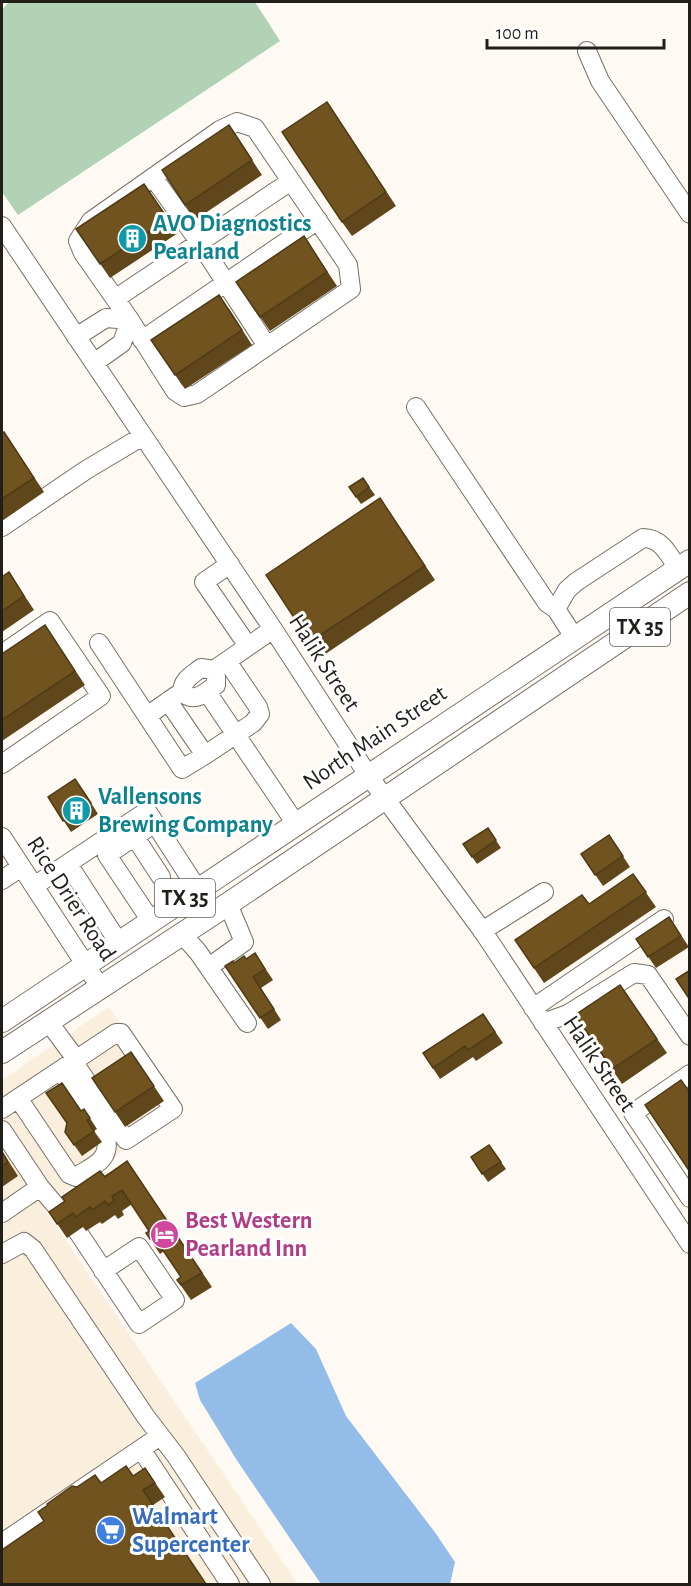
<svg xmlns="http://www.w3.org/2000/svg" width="691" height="1586" viewBox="0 0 691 1586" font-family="'Alegreya Sans',sans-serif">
  <rect width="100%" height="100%" fill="#fefaf3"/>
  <path fill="#faeedc" d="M109,1007L179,1112L43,1207L298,1584H2V1080Z"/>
  <path fill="#b1d2b4" d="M9,2H255L280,41L18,215L2,192V10Z"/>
  <path fill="#94bce9" d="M291,1323L316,1349L346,1416L434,1531L455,1562L450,1584H321L236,1459L200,1400L195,1383Z"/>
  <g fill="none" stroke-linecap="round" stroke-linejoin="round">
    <defs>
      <path id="minor" d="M587,51L600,81L690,214
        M237,122L255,128L348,265L351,289L197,394L184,397L175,391L130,320L83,253L78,241L91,221L220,130Z
        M153,177L200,243L267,346
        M2,226L273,629L368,775L484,933L690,1244
        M115,299L291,181
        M76,337L106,318L130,320
        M142,340L318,220
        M94,363L122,343L130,320
        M416,407L547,603L556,609L574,637
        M2,527L86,470L143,436
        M230,564L204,582L248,646
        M556,609L567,590L576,582L643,538C662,538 669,555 678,569
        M99,643L147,716L177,695
        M2,654L50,621L101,696L2,764
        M214,670L216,677V685C205,693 194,704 182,692C182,680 192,675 201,668L214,670L273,629
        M207,692L296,824
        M168,701L205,755L253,723L260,714L258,707L227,661
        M147,716L182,769L205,755
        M2,837L100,987
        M135,837L161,877
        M68,864L119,943
        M2,880L21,867
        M34,886L147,811L198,890
        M151,921L107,855L155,823
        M482,931L544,892
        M182,934L198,952L247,1023
        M209,967L244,942L228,904
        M533,1008L664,919
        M47,1020L76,1059
        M543,1023L568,1014L634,973L648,975L690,1036
        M690,1074L633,1113L690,1198
        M18,1098L69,1174L76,1177C92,1166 111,1161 106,1138L60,1070
        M2,1109L116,1033H121L173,1109L126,1140L73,1061
        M2,1130L40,1187L78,1232L139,1324L175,1300L139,1247L103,1271
        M2,1213L40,1187
        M2,1254L24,1242L33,1249L146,1417L176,1456L261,1584
        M141,1449L230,1584
        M2,1543L160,1436"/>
      <path id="major" d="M2,1021L690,561
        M2,1052L228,904L690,593"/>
    </defs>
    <use href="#minor" stroke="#777066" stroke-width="20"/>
    <use href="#major" stroke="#777066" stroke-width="24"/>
    <use href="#minor" stroke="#fff" stroke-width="18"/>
    <use href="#major" stroke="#fff" stroke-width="22"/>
  </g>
  <path fill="#60471b" d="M327,102L396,206L352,236L342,222Z
    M229,125L262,175L195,220L185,205Z
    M144,184L178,233L110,278L76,229Z
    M304,236L337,286L270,331L236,282Z
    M229,309L252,345L185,389L151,340Z
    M4,432L44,492L2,521V434Z
    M363,478L375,495L361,504L349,487Z
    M380,498L435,580L321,657L310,642Z
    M9,572L34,610L2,632V577Z
    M45,625L85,685L2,741V654Z
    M83,790L98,814L71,832L48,797Z
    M488,828L501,848L477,864L463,844Z
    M609,835L630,867L603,886L581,854Z
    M633,874L656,907L544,983L515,940L589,904Z
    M669,917L689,947L656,968L636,939Z
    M255,953L273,980L261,988L281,1020L268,1029L225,966L246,959Z
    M620,985L667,1053L622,1084L575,1015Z
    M483,1014L503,1043L476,1061L473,1057L440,1079L423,1053Z
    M131,1052L164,1101L125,1127L115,1112Z
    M84,1109L97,1129L94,1131L102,1142L82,1156L65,1132L81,1111Z
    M489,1145L506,1169L488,1182L471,1157Z
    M2,1151L18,1176L2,1187Z
    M127,1161L212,1287L191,1300L177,1280L181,1277L164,1251L160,1254L146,1233L149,1231L132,1204L122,1211L124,1215L118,1219L115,1215L102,1224L100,1222L86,1231L83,1227L67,1238L49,1212Z
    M145,1468L165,1497L153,1505L44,1521L77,1487L101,1483L133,1476Z"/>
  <path fill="#70531f" stroke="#4e3a16" stroke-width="1.5" d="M327,102L386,192L342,222L282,132Z
    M229,125L252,160L185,205L162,170Z
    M144,184L168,219L100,264L76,229Z
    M304,236L327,272L260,317L236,282Z
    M219,295L242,330L175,375L151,340Z
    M4,432L34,478L2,499V434Z
    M363,478L369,487L356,497L349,487Z
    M380,498L425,566L310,642L266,575Z
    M9,572L24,596L2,611V577Z
    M45,625L75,671L2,720V654Z
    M75,779L91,803L63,821L48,797Z
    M488,828L496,840L472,857L463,844Z
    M609,835L623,856L595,875L581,854Z
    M633,874L646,892L534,968L515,940L582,895L589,904Z
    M669,917L681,936L648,957L636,939Z
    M255,953L265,969L253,977L274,1009L260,1018L225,966L233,961L234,963L244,956L246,959Z
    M690,970V1000L676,979Z
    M620,985L657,1039L612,1069L575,1015Z
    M483,1014L495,1032L468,1050L465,1046L433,1068L423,1053Z
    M131,1052L154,1086L115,1112L92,1078Z
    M681,1080L690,1093V1172L645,1105Z
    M62,1083L81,1111L84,1109L90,1118L87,1120L94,1131L74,1145L65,1132L67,1123L46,1093Z
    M489,1145L501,1162L482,1174L471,1157Z
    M2,1152L8,1162L2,1166Z
    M127,1161L202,1273L181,1285L177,1280L181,1277L154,1237L150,1239L146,1233L149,1231L122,1190L112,1196L114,1201L108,1205L105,1201L92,1210L90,1207L76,1217L73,1213L57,1224L49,1212L65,1201L62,1197L100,1171L105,1177Z
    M126,1466L133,1476L145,1468L155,1483L143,1490L206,1584H2V1550L44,1521L38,1512L48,1505L47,1504L72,1486L77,1487L95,1475L101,1483Z"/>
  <defs>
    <symbol id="building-disc" viewBox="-11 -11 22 22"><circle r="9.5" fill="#0f9aa8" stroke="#fff"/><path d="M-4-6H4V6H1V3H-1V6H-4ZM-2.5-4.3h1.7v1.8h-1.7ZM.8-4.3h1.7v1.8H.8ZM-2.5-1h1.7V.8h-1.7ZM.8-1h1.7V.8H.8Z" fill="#fff"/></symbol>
    <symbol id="hotel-disc" viewBox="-11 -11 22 22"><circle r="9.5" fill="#d1479c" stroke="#fff"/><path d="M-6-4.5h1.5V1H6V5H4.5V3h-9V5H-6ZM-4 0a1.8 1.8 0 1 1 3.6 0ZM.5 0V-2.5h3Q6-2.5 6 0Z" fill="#fff"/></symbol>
    <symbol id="supermarket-disc" viewBox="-11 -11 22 22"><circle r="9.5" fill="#3f7fe0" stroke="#fff"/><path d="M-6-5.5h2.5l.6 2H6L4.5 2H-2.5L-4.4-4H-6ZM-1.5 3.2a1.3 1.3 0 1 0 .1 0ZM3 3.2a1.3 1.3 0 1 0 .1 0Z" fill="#fff"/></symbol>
  </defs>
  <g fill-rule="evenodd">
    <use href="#building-disc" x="116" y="222" width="33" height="33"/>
    <use href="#building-disc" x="60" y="794" width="33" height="33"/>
    <use href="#hotel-disc" x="148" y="1218" width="33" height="33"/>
    <use href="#supermarket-disc" x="94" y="1514" width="33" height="33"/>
  </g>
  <g text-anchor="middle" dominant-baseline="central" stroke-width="6" stroke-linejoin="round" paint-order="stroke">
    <g fill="#fff" stroke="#64625f" stroke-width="1.5">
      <rect x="610" y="608" width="60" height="38" rx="4.5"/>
      <rect x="155" y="879" width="60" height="38" rx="4.5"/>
    </g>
    <g font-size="22" font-weight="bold" fill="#221f1b">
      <text x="640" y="627">TX 35</text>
      <text x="185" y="898">TX 35</text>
    </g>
    <g font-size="24" font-weight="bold" fill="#0d838f" stroke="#fff" text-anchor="start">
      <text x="153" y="224">AVO Diagnostics<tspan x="153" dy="28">Pearland</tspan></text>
      <text x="98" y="797">Vallensons<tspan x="98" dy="28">Brewing Company</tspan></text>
    </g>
    <g font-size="24" fill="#221f1b" stroke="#fff">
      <text transform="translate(324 663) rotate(57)">Halik Street</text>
      <text transform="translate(375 738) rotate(-34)">North Main Street</text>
      <text transform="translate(71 899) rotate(57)">Rice Drier Road</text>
      <text transform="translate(599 1064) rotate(56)">Halik Street</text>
    </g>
    <g font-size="24" font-weight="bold" fill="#b23c85" stroke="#fff" text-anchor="start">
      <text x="185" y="1221">Best Western<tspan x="185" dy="28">Pearland Inn</tspan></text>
    </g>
    <g font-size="24" font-weight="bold" fill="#366cbe" stroke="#fff" text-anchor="start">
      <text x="132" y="1517">Walmart<tspan x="132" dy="28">Supercenter</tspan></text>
    </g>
  </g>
  <rect width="691" height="1586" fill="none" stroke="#221f1b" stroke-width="6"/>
  <path d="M487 39v9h177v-9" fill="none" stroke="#221f1b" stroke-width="3"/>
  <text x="496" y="39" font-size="18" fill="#221f1b" stroke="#ffffff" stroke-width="4.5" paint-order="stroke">100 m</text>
</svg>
